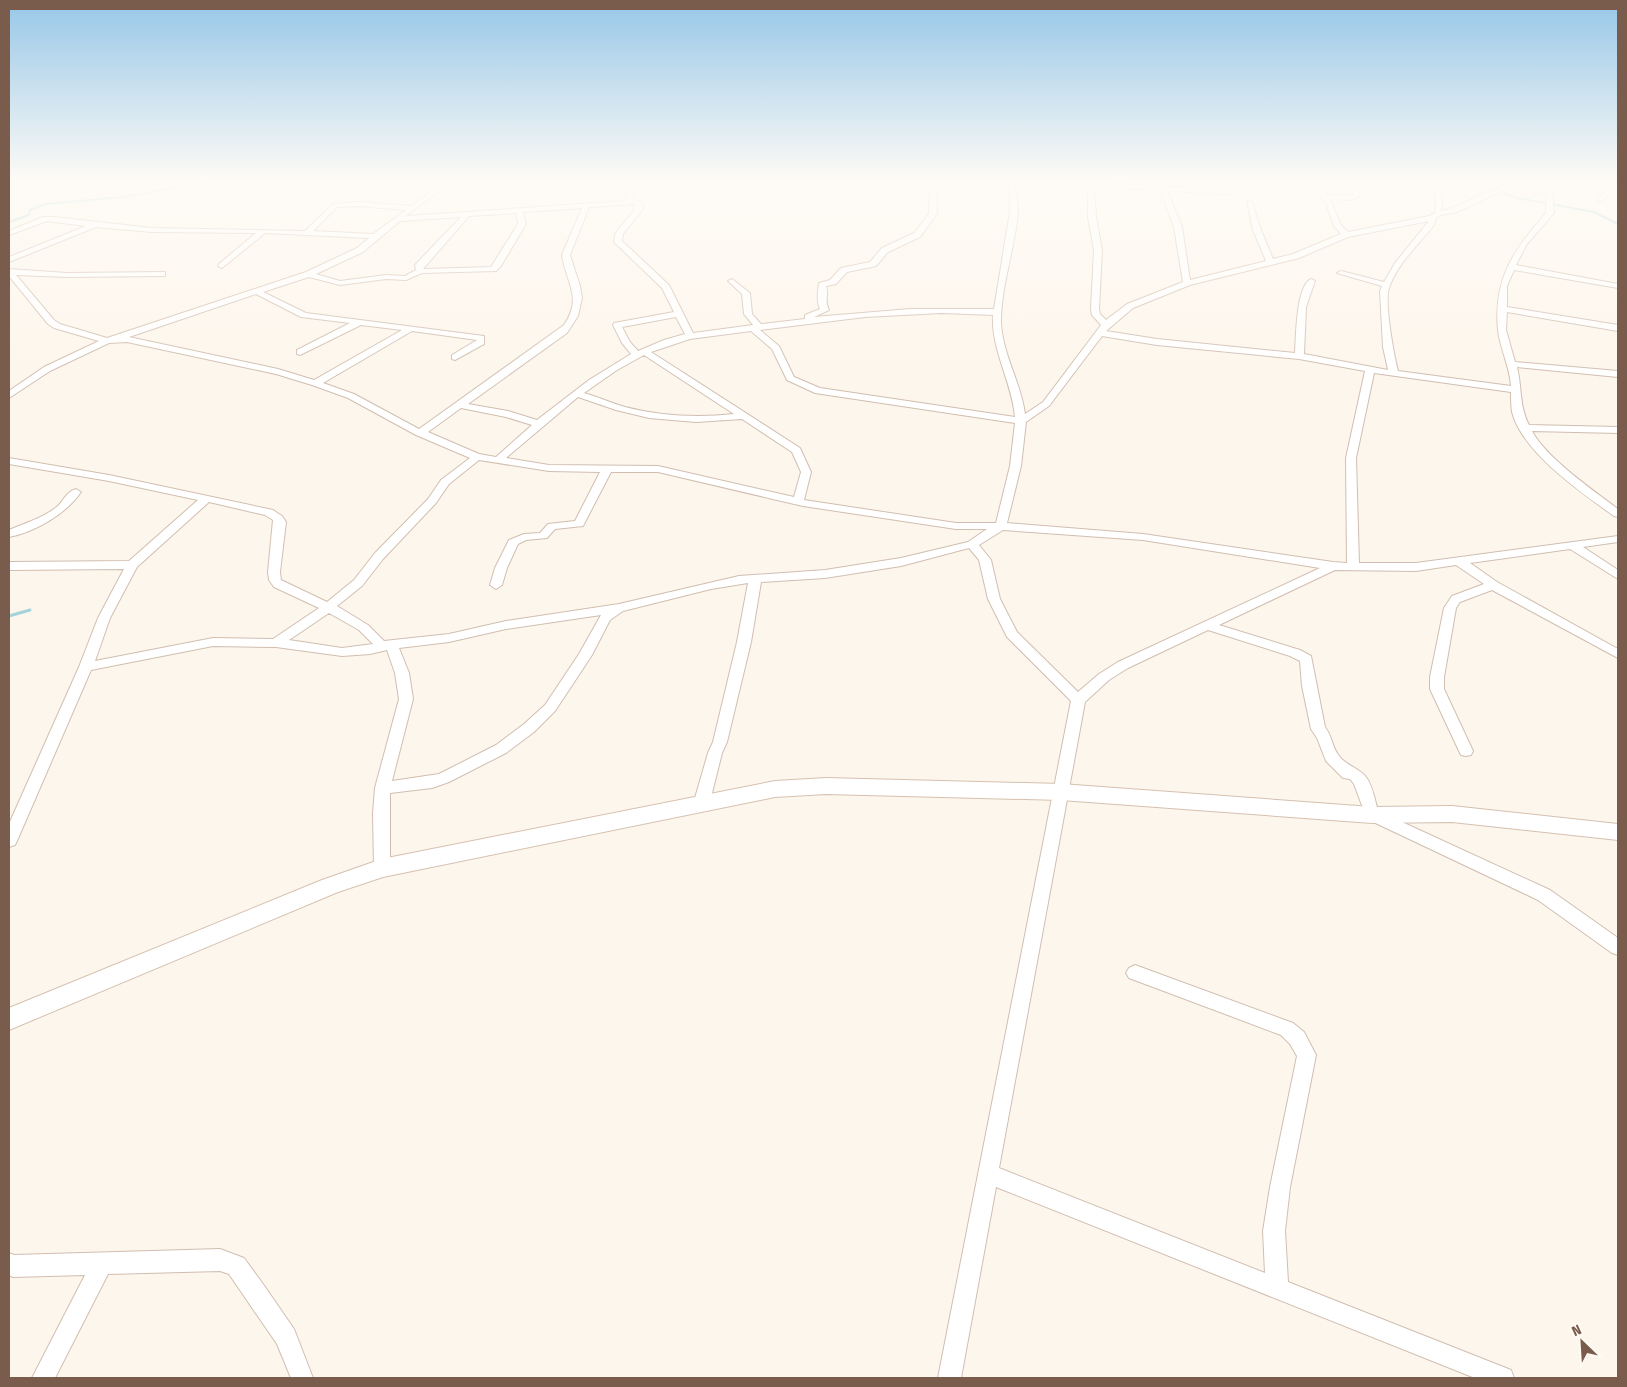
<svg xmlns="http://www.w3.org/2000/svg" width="1627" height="1387" viewBox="0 0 1627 1387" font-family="'Fira Sans Condensed',sans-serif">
  <rect width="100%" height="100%" fill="#fdf6ec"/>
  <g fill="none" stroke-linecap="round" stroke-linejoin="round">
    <path stroke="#a5d3da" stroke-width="2" d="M1469,182L1517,198L1594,212L1618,224
      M9,222L29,215L30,210L45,204L123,197L209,182"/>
    <path stroke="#a5d3da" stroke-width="3" d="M9,616L30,610"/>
    <defs>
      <path id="street" d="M444,182H451L406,216L626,201L627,186L633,182H683V184L681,185H637L633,187V200L638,201L643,205V209L623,234L622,241L669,285L693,333L753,325L744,314L742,294L728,281L732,279L750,293L752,314L761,324L805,319V315L820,309C816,302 818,290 819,283L830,280L841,268L870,262L882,248L914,233L929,214L930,192L925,182H931L936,192L937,214L920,237L888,252L876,266L847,272L836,284L826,286C829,295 824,301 829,310L814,317L910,309H994L1010,212L1009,182H1015C1016,192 1018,202 1018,212C1015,249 1001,285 1001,322C1002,354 1021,382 1025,414L1043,402L1101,325L1092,315L1091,309L1094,250L1088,217V186L1044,184L1041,182H1091L1233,191L1234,192L1231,194L1167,191L1182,227L1190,280L1266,261L1253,230L1247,201L1252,202L1261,230L1273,259L1293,254L1341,234L1334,226L1326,203L1311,182H1317L1327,195L1350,196L1354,194L1349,182H1355L1360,194L1358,197L1351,200L1330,199L1341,225L1348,232L1429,216L1435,213L1436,201L1433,182H1439L1442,201L1441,211L1452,208L1511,182H1519L1552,192L1554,213L1527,244L1516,265L1618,284V288L1514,270L1507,286V307L1618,325V331L1507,312L1506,330L1515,362L1618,371V377L1517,367C1522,387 1519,406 1529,425L1618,427V433L1532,431C1545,457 1594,491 1618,509V517L1614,516C1582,493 1522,452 1512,412C1511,406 1511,398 1511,392L1374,373L1356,458L1359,563H1416L1618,536V542L1583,547L1618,570V579L1570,549L1470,563L1497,582L1618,649V658L1492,590L1460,602L1456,608L1444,677V689L1473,751L1471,755L1466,756L1461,755L1459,751L1430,689V677L1444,608L1452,596L1484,584L1456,565L1416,571L1335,570L1219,625L1300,650L1311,656L1325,727C1332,736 1332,747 1339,756C1347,766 1359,768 1366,777C1373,786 1375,801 1378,811L1550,890L1618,938V955L1612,953L1538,900L1367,819L1354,784L1350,779L1343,778L1326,761L1317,738L1311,729L1302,686L1300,661L1290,656L1208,630L1128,668L1109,680L1085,702L999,1168L1265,1273L1263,1231L1270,1187L1297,1056L1290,1044L1281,1035L1129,978L1126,973L1129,968L1135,965L1293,1023L1304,1032L1316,1055L1290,1187L1285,1231L1288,1282L1511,1370L1514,1378H1475L996,1187L961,1378H938L1071,701L1007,637L988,599L979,560L969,548L901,566L825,578L761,582L751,642L727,742L722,753L709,805L706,809L701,811L696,809L693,805L708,753L713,742L737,642L748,583L711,589L623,611L610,620L592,655L555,711L534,732L506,753L449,782L432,788L390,793V868L388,873L382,874L376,873L374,868L373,813L375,788L399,699L395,673L387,650L370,654L342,656L276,647L213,646L91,670L17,841L15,845L9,847V824L79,667L98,618L124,569L9,570V562L129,561L198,500L109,481L9,464V458L109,475L273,510L282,516L286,522L280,572L281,580L327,602L354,580L375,553L428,499L441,480L470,458L416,435L348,398L312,385L276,374L127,342L109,343L50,371L9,398V391L44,367L99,341L54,328L48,324L9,276V269L67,273L165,272V276H162L67,277L16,275L54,320L60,324L107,338L306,272L357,248L369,238L265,233L222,268L218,266L219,264L256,233L152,232L96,227L9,262V257L86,226L47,221L9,235V231L43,217H54L152,228L305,231L333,204L358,202L412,206ZM1515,185L1547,194L1546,213C1514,250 1493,278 1498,330C1500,349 1510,367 1511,386L1398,371C1394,355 1384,303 1389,288C1397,264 1419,244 1434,225L1436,218L1441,215L1457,212ZM1094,187L1160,190L1174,227L1183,282L1127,304L1106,320L1100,314L1099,309L1102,250L1096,217ZM634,204L635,209L615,234L614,242L662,288L674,312L614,323L613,325L622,343L631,354L589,380L537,420L508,411L468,404L567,333L578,316L582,298L580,286L570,255L589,207ZM358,206L406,210L373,234L313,231L337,207ZM582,208L562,255C566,283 583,297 564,325L419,429L354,394L323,383L412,331L477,340L452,355V359L455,360L484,344V336L306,313L263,292L309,277L340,285L386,279L406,280L422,273L496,271L501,266L526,224L523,212ZM516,213L518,224L491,267L423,269L469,216ZM461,217L415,265L416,270L405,276L386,275L340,281L316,274L363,252L400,221ZM1429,221L1395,263L1384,282L1341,271L1337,273L1382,286L1380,291L1383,347L1388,370L1304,354L1306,307L1315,281L1311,279C1296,286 1296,337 1295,353L1157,339L1106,331L1133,308L1190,285L1299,258L1348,237ZM256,294L301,317L350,323L297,350V354L300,355L361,325L402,330L314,380L278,369L129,337ZM941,313L993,315C991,350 1012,382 1015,417L820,388L794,377L779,346L760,330L865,317ZM676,317L685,334L664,340L638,351L630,342L622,327ZM751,331L772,349L787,380L815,393L1015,423L1010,466L996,523H956L804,500L811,472L800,448L651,352L690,339ZM1102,336L1157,345L1299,359L1365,371L1346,458L1347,563L1333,562L1143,534L1007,523L1021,466L1026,422L1049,406ZM644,355L734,414C698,418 660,416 625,407C611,403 598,397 584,393L617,370ZM578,397L616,410L649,418L696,422L742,419L792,452L801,472L794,497L658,466L549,465L506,458ZM461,408L506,417L532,425L496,457L479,454L428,432ZM479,460L549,471L600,472L575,521L548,524L540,533L524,534L509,540L495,568L490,585L496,589L502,585L507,568L518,544L526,540L547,538L555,529L583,526L611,472H658L803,506L956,529H987L968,542L901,558L825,570L739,576L619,604L506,621L449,634L384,641L368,625L337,606L362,586L383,559L436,503L449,484ZM209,502L265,515L273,520L268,572L269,580L274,587L319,608L273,639L213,638L95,661L110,618L137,567ZM1003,530L1143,540L1320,568L1118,662L1099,674L1078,692L1017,632L1000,599L991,560L979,545ZM329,613L359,630L373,644L342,648L289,640ZM601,615L579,654L545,705L524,724L496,745L439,774L392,781L413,699L409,673L399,648L449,642L506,629Z
        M1607,182H1613L1615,189L1602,201H1598V199L1608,189Z
        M76,489L81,492C66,514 35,532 9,537V530C25,523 46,517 59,505C64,499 68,491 76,489Z
        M220,1249L244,1258L263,1284L294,1329L313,1378H291L277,1344L229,1274L220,1271L108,1274L55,1378H32L85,1275L13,1277L9,1275V1253L14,1255Z"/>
      <path id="secondary" d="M826,778L1061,784L1372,807L1452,806L1618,824V840L1452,822L1372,823L1061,800L826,794L775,797L383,877L338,892L9,1030V1008L322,880L382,859L775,781Z"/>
    </defs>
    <use href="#street" stroke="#d1beb0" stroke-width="2"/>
    <use href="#secondary" stroke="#d6c0b0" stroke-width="2"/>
    <use href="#street" fill="#fff" fill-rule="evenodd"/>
    <use href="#secondary" fill="#fff" fill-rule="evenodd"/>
  </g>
  <linearGradient id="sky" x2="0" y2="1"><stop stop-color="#97c7e8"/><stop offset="0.48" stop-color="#fefbf6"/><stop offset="1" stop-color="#fefbf6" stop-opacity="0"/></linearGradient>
  <rect width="1627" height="376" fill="url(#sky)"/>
  <rect width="1627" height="1387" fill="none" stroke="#7a5c4d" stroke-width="20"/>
  <g transform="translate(1582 1342) rotate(335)" stroke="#fffaf3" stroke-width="4" paint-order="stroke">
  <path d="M0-4L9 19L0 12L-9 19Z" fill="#7a5c4d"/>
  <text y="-8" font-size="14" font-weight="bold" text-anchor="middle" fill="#7a5c4d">N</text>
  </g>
</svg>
